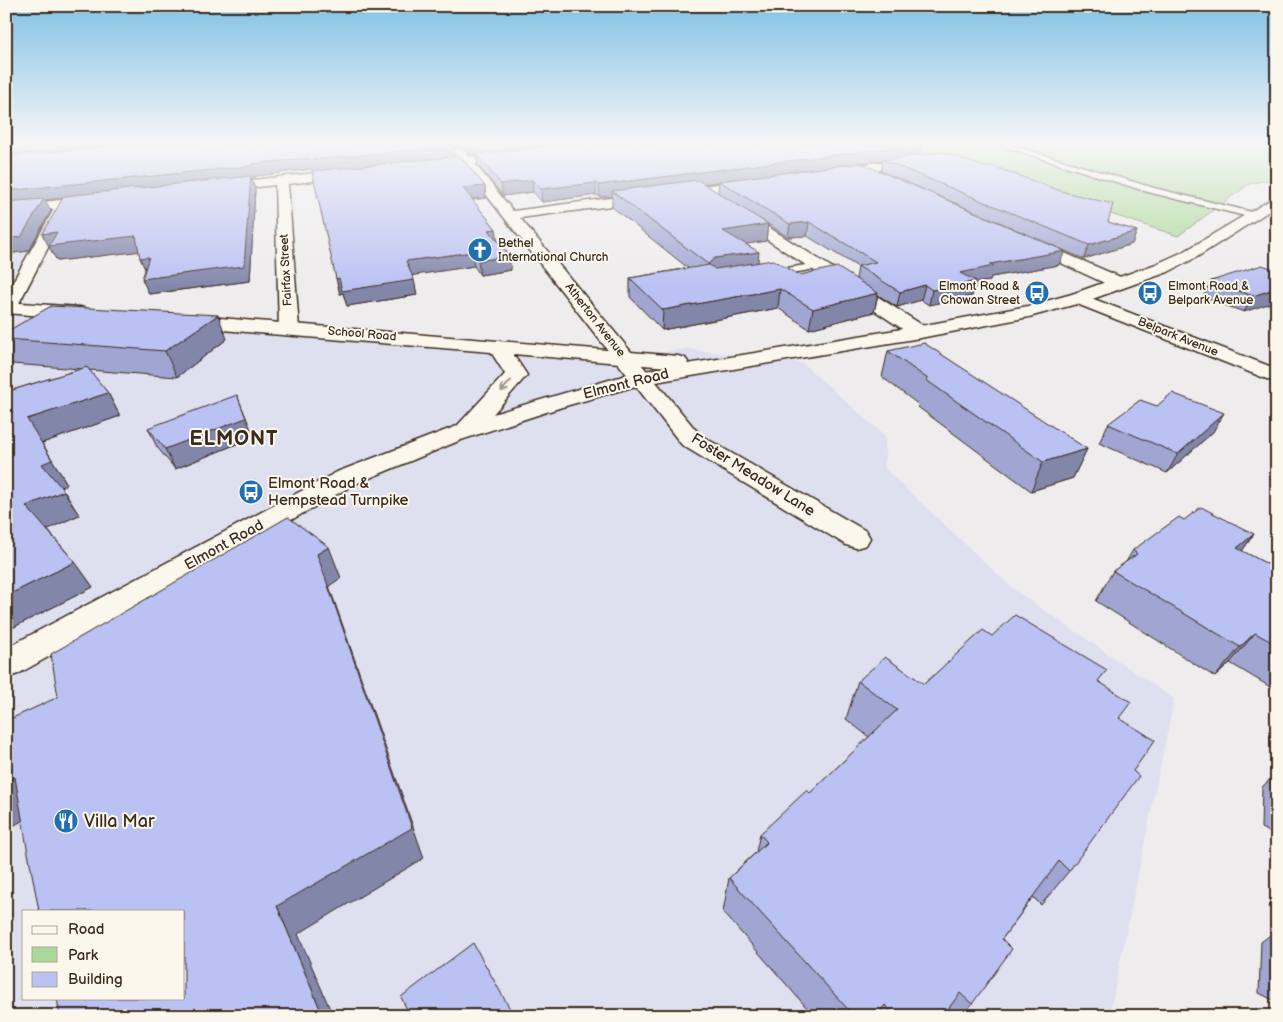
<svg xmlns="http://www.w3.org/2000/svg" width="1283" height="1022" viewBox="0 0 1283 1022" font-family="'Balsamiq Sans',sans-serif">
  <rect width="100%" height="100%" fill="#eeeced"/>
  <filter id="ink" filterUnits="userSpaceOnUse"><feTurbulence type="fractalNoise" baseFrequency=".02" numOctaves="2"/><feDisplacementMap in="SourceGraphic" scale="10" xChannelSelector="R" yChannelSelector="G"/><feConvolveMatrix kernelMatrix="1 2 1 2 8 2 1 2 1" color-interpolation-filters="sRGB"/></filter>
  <g filter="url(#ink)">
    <path fill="#dedfef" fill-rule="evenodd" d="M6,145L20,208L64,204L9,307L657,353L686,349L802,363L885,436V469L1013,589L1174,699L1109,1016H6ZM24,911H184V998H24Z"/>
    <path fill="#abd897" stroke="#73815a" d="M899,145H1277V178L1249,184L1178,236Z"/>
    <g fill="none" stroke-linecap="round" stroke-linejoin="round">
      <defs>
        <path id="lane" d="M999,145H1011L1154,188L1256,213L1258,215L1253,218L1148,192Z
          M818,263L822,264L824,266L822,268L768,277L762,274L768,271Z"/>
        <path id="street" d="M458,148L462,149L469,157L518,154L520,156L514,159L475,164L513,211L755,179L760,180L761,183L755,187L520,218L700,435L866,531L870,538L866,545L856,548L846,545L682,445L463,165L428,169L422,165L428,161L458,158L452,151Z
          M919,157L925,161L923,164L835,176L829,172L835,168Z
          M350,169L356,173L354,176L288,184L299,328L296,332L289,334L282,332L279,328L275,185L217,192L210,188L217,184Z
          M97,196L102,197L104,200L102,203L69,207L17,307L14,311L6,312V294L54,209L6,214V206Z
          M735,208L740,209L927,328L930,332L927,336L920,338L913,336L730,215L728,212L730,209Z
          M1027,237L1125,279L1128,283L1125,287L1119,288L1113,287L1022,245L1019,242L1022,239Z
          M1078,293L1277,369V383L1072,302L1069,298L1072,294Z"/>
        <path id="secondary" d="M1277,196V206L1197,257L1168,272L1084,302L1029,317L920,338L643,384L562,407L461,440L355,484L18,674L6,678V648L337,472L457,426L505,374L491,352L185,327L178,325L176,321L178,317L185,315L678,356L685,358L688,362L687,364L920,326L1028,306L1072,294L1156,264L1185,251ZM513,354L667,367L633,373L493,414L527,375Z
          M6,302L80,307L87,309L89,313L87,317L80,319L6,313Z"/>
      </defs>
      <use href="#lane" stroke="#3b2a1e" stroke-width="3"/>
      <use href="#street" stroke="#3b2a1e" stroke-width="3"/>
      <use href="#secondary" stroke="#3b2a1e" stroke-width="3"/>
      <use href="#lane" fill="#fbf7ec" fill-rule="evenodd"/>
      <use href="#street" fill="#fbf7ec" fill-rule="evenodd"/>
      <use href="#secondary" fill="#fbf7ec" fill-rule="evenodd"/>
    </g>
    <path fill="#a0a6d1" stroke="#3b2a1e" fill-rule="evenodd" d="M6,145H921L919,155L1108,222L1137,231L1132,244L1084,259L881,171L883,160L901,157L861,163L1059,265L991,277L990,281L976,283L972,296L929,305L921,300L897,307L878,295L874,312L809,329L778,308L662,330L630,297V278L688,268L612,207V196L600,197L596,195L542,202L533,192L503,196L478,165L476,154L470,155L463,148L458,146L453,149L454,156L485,186L486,198L472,200L496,229L497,240L511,270L480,275L474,266L412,275L417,295L347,306L343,293L340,294L312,169L255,176V178H251L255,189L250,281L149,294L145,269L140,258L139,251L57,261L50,248V249L62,198L45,200L51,211L28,251L6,254ZM719,182L718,193L704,184ZM768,224L788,237L807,236L858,267L856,279L800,275L758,262L746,244L766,241Z
      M1277,270L1244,312L1203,297L1211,281Z
      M6,332L227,339L177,377L89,370L108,393L120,416L42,443L67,484L61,487L79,515L47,529L75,562L93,587L6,631V392L81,369L11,364L6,355Z
      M888,351L1087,449L1073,478L1031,491L918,407L919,405L882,377Z
      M1108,424L1213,432L1167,473L1099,443Z
      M148,428L254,437L175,469L157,447Z
      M1254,534L1242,551L1277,569V691L1230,663L1215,677L1096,601L1113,571L1126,562L1133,550Z
      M992,636L1099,682L1120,719L1133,771L1069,871L1041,905L1033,897L1002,939L972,1004L962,1016H814L723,912L729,878L756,852L760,834L810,793L869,737L846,719L858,681L924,684Z
      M1277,773V836L1261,828L1262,787Z
      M1277,930V1002L1259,993L1261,942Z"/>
    <path fill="#8287aa" stroke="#3b2a1e" d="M6,145H131L6,156Z
      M449,145H458V146L453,149L454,157L313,172L312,169L255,176V178H251L255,189L250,281L149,294L142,279L251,178L45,200L51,211L28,251L6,254V191L309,158Z
      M468,145H564L470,155Z
      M913,145H921L919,155L617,195L612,191V196L600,197L599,185Z
      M532,180L533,192L503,196L501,184Z
      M596,183V195L542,202L541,189Z
      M485,186L486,198L465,200L463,188Z
      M809,222L807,236L788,237L790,224Z
      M768,224L766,241L722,248L723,231Z
      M496,229L498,242L489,230Z
      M1137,231L1132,244L1084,259L1089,245Z
      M57,232L136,236L143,251L57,261L42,234Z
      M1065,251L1059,265L991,277L990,281L976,283L972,296L929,305L932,290L960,273L990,264Z
      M472,252L474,266L409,276L406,261Z
      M759,252L757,270L714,276L708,264L715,258Z
      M510,256L511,270L480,275L478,261Z
      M149,257L147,273L140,258Z
      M339,278L414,280L417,295L347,306L343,293L340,294L336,279Z
      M925,285L921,300L897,307L900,292Z
      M1277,288V301L1244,312L1253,296Z
      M780,289L778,308L662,330L663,310Z
      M878,293L874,312L809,329L813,309Z
      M218,315L227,339L177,377L165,351Z
      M108,393L120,416L42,443L67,484L58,488L42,464L27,419Z
      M237,395L254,437L175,469L165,449Z
      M1224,413L1213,432L1167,473L1178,454Z
      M1087,449L1073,478L1031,491L1043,462Z
      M64,491L79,515L44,531L26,506Z
      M1254,534L1233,563L1237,548Z
      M329,547L341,578L329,586L424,858L298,934L333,1016H323L277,906L317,554Z
      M75,562L93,587L6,631V596Z
      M1255,633L1230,663L1215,677L1240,647Z
      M15,777L46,808L11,827L6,823V782Z"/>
    <path fill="#bac1f3" stroke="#3b2a1e" d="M125,145H452L453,146L310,160L309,158L251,164V166L6,191V156Z
      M561,145H913L599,185L596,183L541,189L532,180L501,184L476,154Z
      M942,152L985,167L992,166L1061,191L1113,204L1108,222L1137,231L1089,245L883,160Z
      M460,156L485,186L463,188L496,229L489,230L510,256L478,261L472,252L406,261L414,280L342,291L339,278L336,279L312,171Z
      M861,163L1065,251L990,264L994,266L960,273L976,281L932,290L925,285L900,292L858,266L876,262L809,222L790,224L719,181Z
      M251,176L244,266L142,279L149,257L140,258L136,236L49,246L57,232L42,234L64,196Z
      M698,180L768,224L723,231L759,252L715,258L708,264L715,269L773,260L800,275L837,267L878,293L813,309L780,289L663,310L630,278L709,265L612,191Z
      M44,199L21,237L6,239V202Z
      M1262,265L1277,270V288L1253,296L1211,281Z
      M51,306L218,315L165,351L6,339V332Z
      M924,343L1087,449L1043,462L926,380L928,379L888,351Z
      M87,367L108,393L27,419L52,460L42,464L64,491L26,506L75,562L6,596V392Z
      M1172,393L1224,413L1178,454L1108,424L1140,400L1157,406Z
      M237,395L246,418L165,449L148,428Z
      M1201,507L1254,534L1237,548L1277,569V645L1255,633L1240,647L1113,571L1137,554L1133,550L1179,517L1184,520Z
      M288,517L329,547L317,554L412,828L277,906L323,1016H60L57,998H184V911H39L26,842L15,777L6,782V721L58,697L51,654Z
      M1015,615L1107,670L1098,681L1131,702L1119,718L1155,740L1133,771L1139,776L1069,871L1059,861L1002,939L1012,949L972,1004L960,993L943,1016H895L885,1005L877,1016H854L729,878L767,842L760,834L807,790L810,793L897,710L858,681L885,657L924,684L983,630L992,636Z
      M473,943L514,1016H410L401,997Z"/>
    <defs><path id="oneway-shaft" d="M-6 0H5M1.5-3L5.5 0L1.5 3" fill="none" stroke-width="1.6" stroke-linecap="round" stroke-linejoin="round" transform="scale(1.25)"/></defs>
    <use stroke="#9b9085" href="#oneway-shaft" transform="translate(506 386) rotate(132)"/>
  </g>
  <linearGradient id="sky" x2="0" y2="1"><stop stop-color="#81c2e6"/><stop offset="0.5" stop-color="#f7f6f7"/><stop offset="1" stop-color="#f7f6f7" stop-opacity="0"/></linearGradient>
  <rect width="1283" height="288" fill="url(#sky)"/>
  <defs>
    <symbol id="church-disc" viewBox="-11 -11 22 22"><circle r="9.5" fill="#1f6fb2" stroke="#fbf7ec"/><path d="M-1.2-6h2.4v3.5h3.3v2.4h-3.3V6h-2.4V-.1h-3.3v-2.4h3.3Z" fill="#fff"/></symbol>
    <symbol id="bus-disc" viewBox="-11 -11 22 22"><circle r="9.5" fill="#1f6fb2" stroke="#fbf7ec"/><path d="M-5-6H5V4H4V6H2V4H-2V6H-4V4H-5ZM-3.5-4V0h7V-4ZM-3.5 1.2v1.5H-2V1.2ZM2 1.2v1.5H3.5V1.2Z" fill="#fff"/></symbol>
    <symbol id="restaurant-disc" viewBox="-11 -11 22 22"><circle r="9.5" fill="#1f6fb2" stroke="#fbf7ec"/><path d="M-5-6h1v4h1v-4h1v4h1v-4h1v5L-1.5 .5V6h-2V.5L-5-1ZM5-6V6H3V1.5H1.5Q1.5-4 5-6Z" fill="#fff"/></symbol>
  </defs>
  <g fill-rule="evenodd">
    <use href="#church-disc" x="466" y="236" width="28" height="28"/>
    <use href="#bus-disc" x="1023" y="279" width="28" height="28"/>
    <use href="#bus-disc" x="1136" y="279" width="28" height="28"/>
    <use href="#bus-disc" x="237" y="478" width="28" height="28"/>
    <use href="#restaurant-disc" x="52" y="807" width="28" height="28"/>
  </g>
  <g text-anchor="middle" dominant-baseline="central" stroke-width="4" stroke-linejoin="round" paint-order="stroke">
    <g font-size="12" fill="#3b2a1e" stroke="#fbf7ec" text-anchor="start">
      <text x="498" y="243">Bethel<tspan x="498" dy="14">International Church</tspan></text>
      <text x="1020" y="286" text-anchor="end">Elmont Road &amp;<tspan x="1020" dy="14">Chowan Street</tspan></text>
      <text x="1168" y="286">Elmont Road &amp;<tspan x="1168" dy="14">Belpark Avenue</tspan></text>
    </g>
    <g font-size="12" fill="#3b2a1e" stroke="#fbf7ec">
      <text transform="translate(286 270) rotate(-93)">Fairfax Street</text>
      <text transform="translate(595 320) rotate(52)">Atherton Avenue</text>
      <text transform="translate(362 334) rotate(5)">School Road</text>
      <text transform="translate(1178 337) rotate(22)">Belpark Avenue</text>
    </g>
    <g font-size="15" fill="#3b2a1e" stroke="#fbf7ec">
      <text transform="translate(626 384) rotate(-14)">Elmont Road</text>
      <text transform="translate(753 475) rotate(32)">Foster Meadow Lane</text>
      <text transform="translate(224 545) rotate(-29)">Elmont Road</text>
    </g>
    <g font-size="15" fill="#3b2a1e" stroke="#fbf7ec" text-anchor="start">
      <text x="268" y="483">Elmont Road &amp;<tspan x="268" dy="17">Hempstead Turnpike</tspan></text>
    </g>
    <g font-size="18" fill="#3b2a1e" stroke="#fbf7ec" text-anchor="start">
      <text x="84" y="821">Villa Mar</text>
    </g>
    <g font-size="20" font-weight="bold" letter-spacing="1" fill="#3b2a1e" stroke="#fbf7ec">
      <text x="234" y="439">ELMONT</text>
    </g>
  </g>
  <rect width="1283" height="1022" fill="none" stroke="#fbf7ec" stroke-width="25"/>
  <rect x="12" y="12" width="1258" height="997" fill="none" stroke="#3b2a1e" stroke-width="2" filter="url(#ink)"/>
  <rect x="22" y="910" width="162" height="90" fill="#fbf7ec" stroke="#aea59a"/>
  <rect x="32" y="926" width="25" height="8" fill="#fbf7ec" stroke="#aea59a"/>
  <text x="68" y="934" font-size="15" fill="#3b2a1e">Road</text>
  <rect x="32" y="947" width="25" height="15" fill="#abd897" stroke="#aea59a"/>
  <text x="68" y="960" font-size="15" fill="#3b2a1e">Park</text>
  <rect x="32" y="972" width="25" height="15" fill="#bac1f3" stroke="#aea59a"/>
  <text x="68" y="984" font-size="15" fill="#3b2a1e">Building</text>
</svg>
